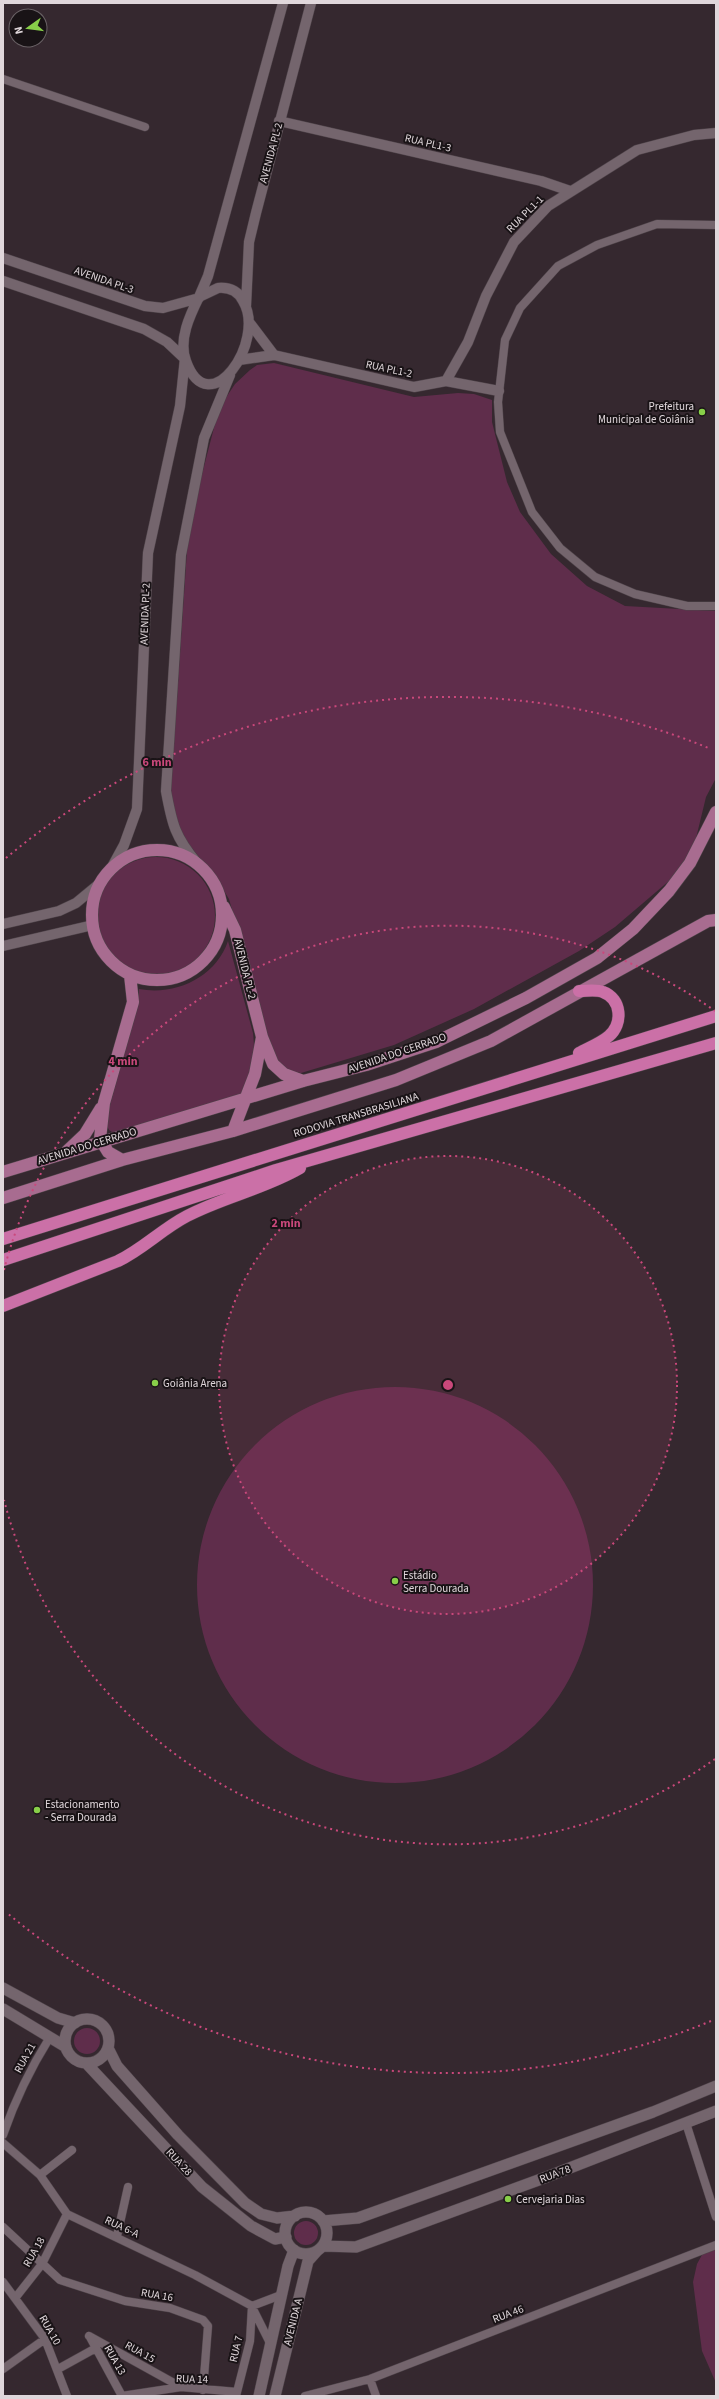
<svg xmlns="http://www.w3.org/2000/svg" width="719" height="2399" viewBox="0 0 719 2399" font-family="'Source Sans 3',sans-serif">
  <rect width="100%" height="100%" fill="#35282f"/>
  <path fill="#5f2d4b" d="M274,363L414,397L458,393L474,394L492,400V422L507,482L520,512L551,554L587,586L625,606L716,611V778L706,797L690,863L615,927L579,951L474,1009L394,1045L301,1073L285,1071L273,1056L229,899L218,881L187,842L177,824L170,801L187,550L194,505L216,420L225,399L235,384L250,370L257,365Z
    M97 916a59 59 0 1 1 118 0a59 59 0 1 1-118 0Z
    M228,941L253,1033C256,1060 252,1070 241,1095L115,1134L109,1130L105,1122L138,1006L139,989C176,996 216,977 228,941Z
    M197 1585a198 198 0 1 1 396 0a198 198 0 1 1-396 0Z
    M74 2041a13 13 0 1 1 26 0a13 13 0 1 1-26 0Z
    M294 2233a12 12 0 1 1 24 0a12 12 0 1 1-24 0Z
    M716,2249V2383L702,2351L693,2282L697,2264L703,2253Z"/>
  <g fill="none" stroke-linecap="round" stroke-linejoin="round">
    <defs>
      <path id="minor" d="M3,79L145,127
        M716,225L657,224L597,245L558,266L520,308L505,340L498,402L500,432L532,512L560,548L595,577L635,594L687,606H716
        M686,2123L716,2217
        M3,2135C15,2100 30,2069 50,2037
        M3,2143L40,2175L67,2214L195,2275L252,2306
        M40,2175L72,2150
        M3,2227L60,2280L125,2301L170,2308L203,2320L208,2326L203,2390
        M117,2236L128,2187
        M3,2282L45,2339L67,2396
        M16,2297L42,2264L67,2214
        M252,2306L281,2295
        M254,2311L270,2343
        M89,2336L181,2387
        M90,2337L122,2396
        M3,2369L45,2339
        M58,2369L96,2348
        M370,2379L376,2396
        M122,2396L181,2387L237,2392
        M236,2396L250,2341L252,2306
        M305,2396L370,2379L716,2245"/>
      <path id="tertiary" d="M279,121L541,181L570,191
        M3,258L145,306L163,308L199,298
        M3,281L144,329L167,342L184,358
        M218,288C230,287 238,291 243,301C267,341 209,425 186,361C178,340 190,315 199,297Z
        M199,297L208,276L283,3
        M246,306L249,242L256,213L311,3
        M249,322L274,355
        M239,360L274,355L414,387L446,381L499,391
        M446,381L468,342L486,296L514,242L548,206L637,150L694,135L716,133
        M197,863C175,837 172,824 166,791L181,555L204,438L230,375
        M112,867L124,845L137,809L148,553L180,406L185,358
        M3,924L59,911L76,903L99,884
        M3,946L93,925"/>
      <path id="secondary" d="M3,1988L58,2018L75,2023
        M3,2009L66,2047
        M65 2041a22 22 0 1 1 44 0a22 22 0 1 1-44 0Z
        M108,2048L117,2066L178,2135L245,2203L261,2214L277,2218L295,2216
        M86,2063L202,2187L251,2226L275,2239L286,2237
        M285 2233a21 21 0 1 1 42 0a21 21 0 1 1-42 0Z
        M323,2221L358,2218L653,2112L716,2086
        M323,2246L356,2247L544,2178L716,2111
        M259,2396L288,2266L294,2250
        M275,2396L308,2261L317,2251"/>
      <path id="primary" d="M92 915a65 65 0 1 1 130 0a65 65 0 1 1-130 0Z
        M224,907L235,930L262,1037L273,1064L284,1074L303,1081
        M233,1131L255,1074L262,1037
        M67,1151L85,1134L101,1108
        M122,1160L108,1152L100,1139L104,1103L133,1002L130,975
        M3,1172L303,1081L366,1065L436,1042L526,998L597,958L633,929L669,891L690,863L716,812
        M3,1198L122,1160L233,1131L396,1080L491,1041L708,921L716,920"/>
      <path id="motorway" d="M579,991C587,991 596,989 603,992C622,999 623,1024 609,1036C601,1043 588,1048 579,1053
        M3,1239L716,1016
        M3,1260L276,1170L716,1043
        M3,1306L118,1261C143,1249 162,1229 187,1216C223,1197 264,1189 300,1168"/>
    </defs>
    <use href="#minor" stroke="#4f444a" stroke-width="9"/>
    <use href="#tertiary" stroke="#4f444a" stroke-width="11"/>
    <use href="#secondary" stroke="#4f444a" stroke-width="12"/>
    <use href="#primary" stroke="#4f444a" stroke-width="13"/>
    <use href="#motorway" stroke="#4f444a" stroke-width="13"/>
    <use href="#minor" stroke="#74656d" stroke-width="8"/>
    <use href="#tertiary" stroke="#74656d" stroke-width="10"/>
    <use href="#secondary" stroke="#74656d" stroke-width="11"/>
    <use href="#primary" stroke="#a86c90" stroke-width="12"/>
    <use href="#motorway" stroke="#cb70a7" stroke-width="12"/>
  </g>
  <circle cx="448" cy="1385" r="229" fill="#ca487b" fill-opacity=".12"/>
  <g fill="none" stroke="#ca487b" stroke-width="2" stroke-dasharray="2 4">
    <circle cx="448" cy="1385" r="229"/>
    <path d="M715 1759A459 459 0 0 1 4 1500M4 1270A459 459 0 0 1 715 1011"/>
    <path d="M711 2021A688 688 0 0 1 6 1912M6 858A688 688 0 0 1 711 749"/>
  </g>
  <g fill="#88cf49" stroke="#191316" stroke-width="1.5">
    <circle cx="702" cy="412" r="4"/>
    <circle cx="155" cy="1383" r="4"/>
    <circle cx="395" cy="1581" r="4"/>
    <circle cx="37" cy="1810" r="4"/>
    <circle cx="508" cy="2199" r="4"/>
  </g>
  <g text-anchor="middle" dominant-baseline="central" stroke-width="4" stroke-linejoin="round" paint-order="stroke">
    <g font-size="11" fill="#e0d7db" stroke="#191316">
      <text transform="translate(428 143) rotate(13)">RUA PL1-3</text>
      <text transform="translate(271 153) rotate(-75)">AVENIDA PL-2</text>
      <text transform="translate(525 214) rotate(-45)">RUA PL1-1</text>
      <text transform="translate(104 280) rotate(19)">AVENIDA PL-3</text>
      <text transform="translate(389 369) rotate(12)">RUA PL1-2</text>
      <text transform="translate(145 614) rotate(-88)">AVENIDA PL-2</text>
      <text transform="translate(245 969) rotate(76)">AVENIDA PL-2</text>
      <text transform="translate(397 1053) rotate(-19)">AVENIDA DO CERRADO</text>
      <text transform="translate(356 1115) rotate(-17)">RODOVIA TRANSBRASILIANA</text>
      <text transform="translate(87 1146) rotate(-17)">AVENIDA DO CERRADO</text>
      <text transform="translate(25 2058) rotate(-61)">RUA 21</text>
      <text transform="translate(179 2162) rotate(47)">RUA 28</text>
      <text transform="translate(555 2174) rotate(-21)">RUA 78</text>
      <text transform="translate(122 2227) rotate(25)">RUA 6-A</text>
      <text transform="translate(34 2252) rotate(-60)">RUA 18</text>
      <text transform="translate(157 2295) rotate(10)">RUA 16</text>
      <text transform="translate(508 2314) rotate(-21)">RUA 46</text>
      <text transform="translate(293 2322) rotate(-76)">AVENIDA A</text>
      <text transform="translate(50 2330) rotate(60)">RUA 10</text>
      <text transform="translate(236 2349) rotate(-77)">RUA 7</text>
      <text transform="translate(140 2352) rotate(29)">RUA 15</text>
      <text transform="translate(115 2360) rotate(60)">RUA 13</text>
      <text transform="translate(192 2379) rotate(2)">RUA 14</text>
    </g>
    <g font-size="11" fill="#e0d7db" stroke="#191316" text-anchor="start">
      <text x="694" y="406" text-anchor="end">Prefeitura<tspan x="694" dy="13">Municipal de Goiânia</tspan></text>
      <text x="163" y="1383">Goiânia Arena</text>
      <text x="403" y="1575">Estádio<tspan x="403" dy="13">Serra Dourada</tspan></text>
      <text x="45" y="1804">Estacionamento<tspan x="45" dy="13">- Serra Dourada</tspan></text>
      <text x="516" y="2199">Cervejaria Dias</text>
    </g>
  </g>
  <circle cx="448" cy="1385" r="6" fill="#ca487b" stroke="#191316" stroke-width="2"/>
  <g font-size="12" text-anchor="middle" font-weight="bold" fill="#ca487b" stroke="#191316" stroke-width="4" stroke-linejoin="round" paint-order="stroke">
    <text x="157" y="766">6 min</text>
    <text x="123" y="1065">4 min</text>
    <text x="286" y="1227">2 min</text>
  </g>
  <rect width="719" height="2399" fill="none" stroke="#e0d7db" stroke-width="8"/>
  <g transform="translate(28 28) rotate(256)"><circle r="19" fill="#191316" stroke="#696165"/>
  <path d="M0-3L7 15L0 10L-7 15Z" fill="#88cf49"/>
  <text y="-6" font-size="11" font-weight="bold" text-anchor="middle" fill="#e0d7db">N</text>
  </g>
</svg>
